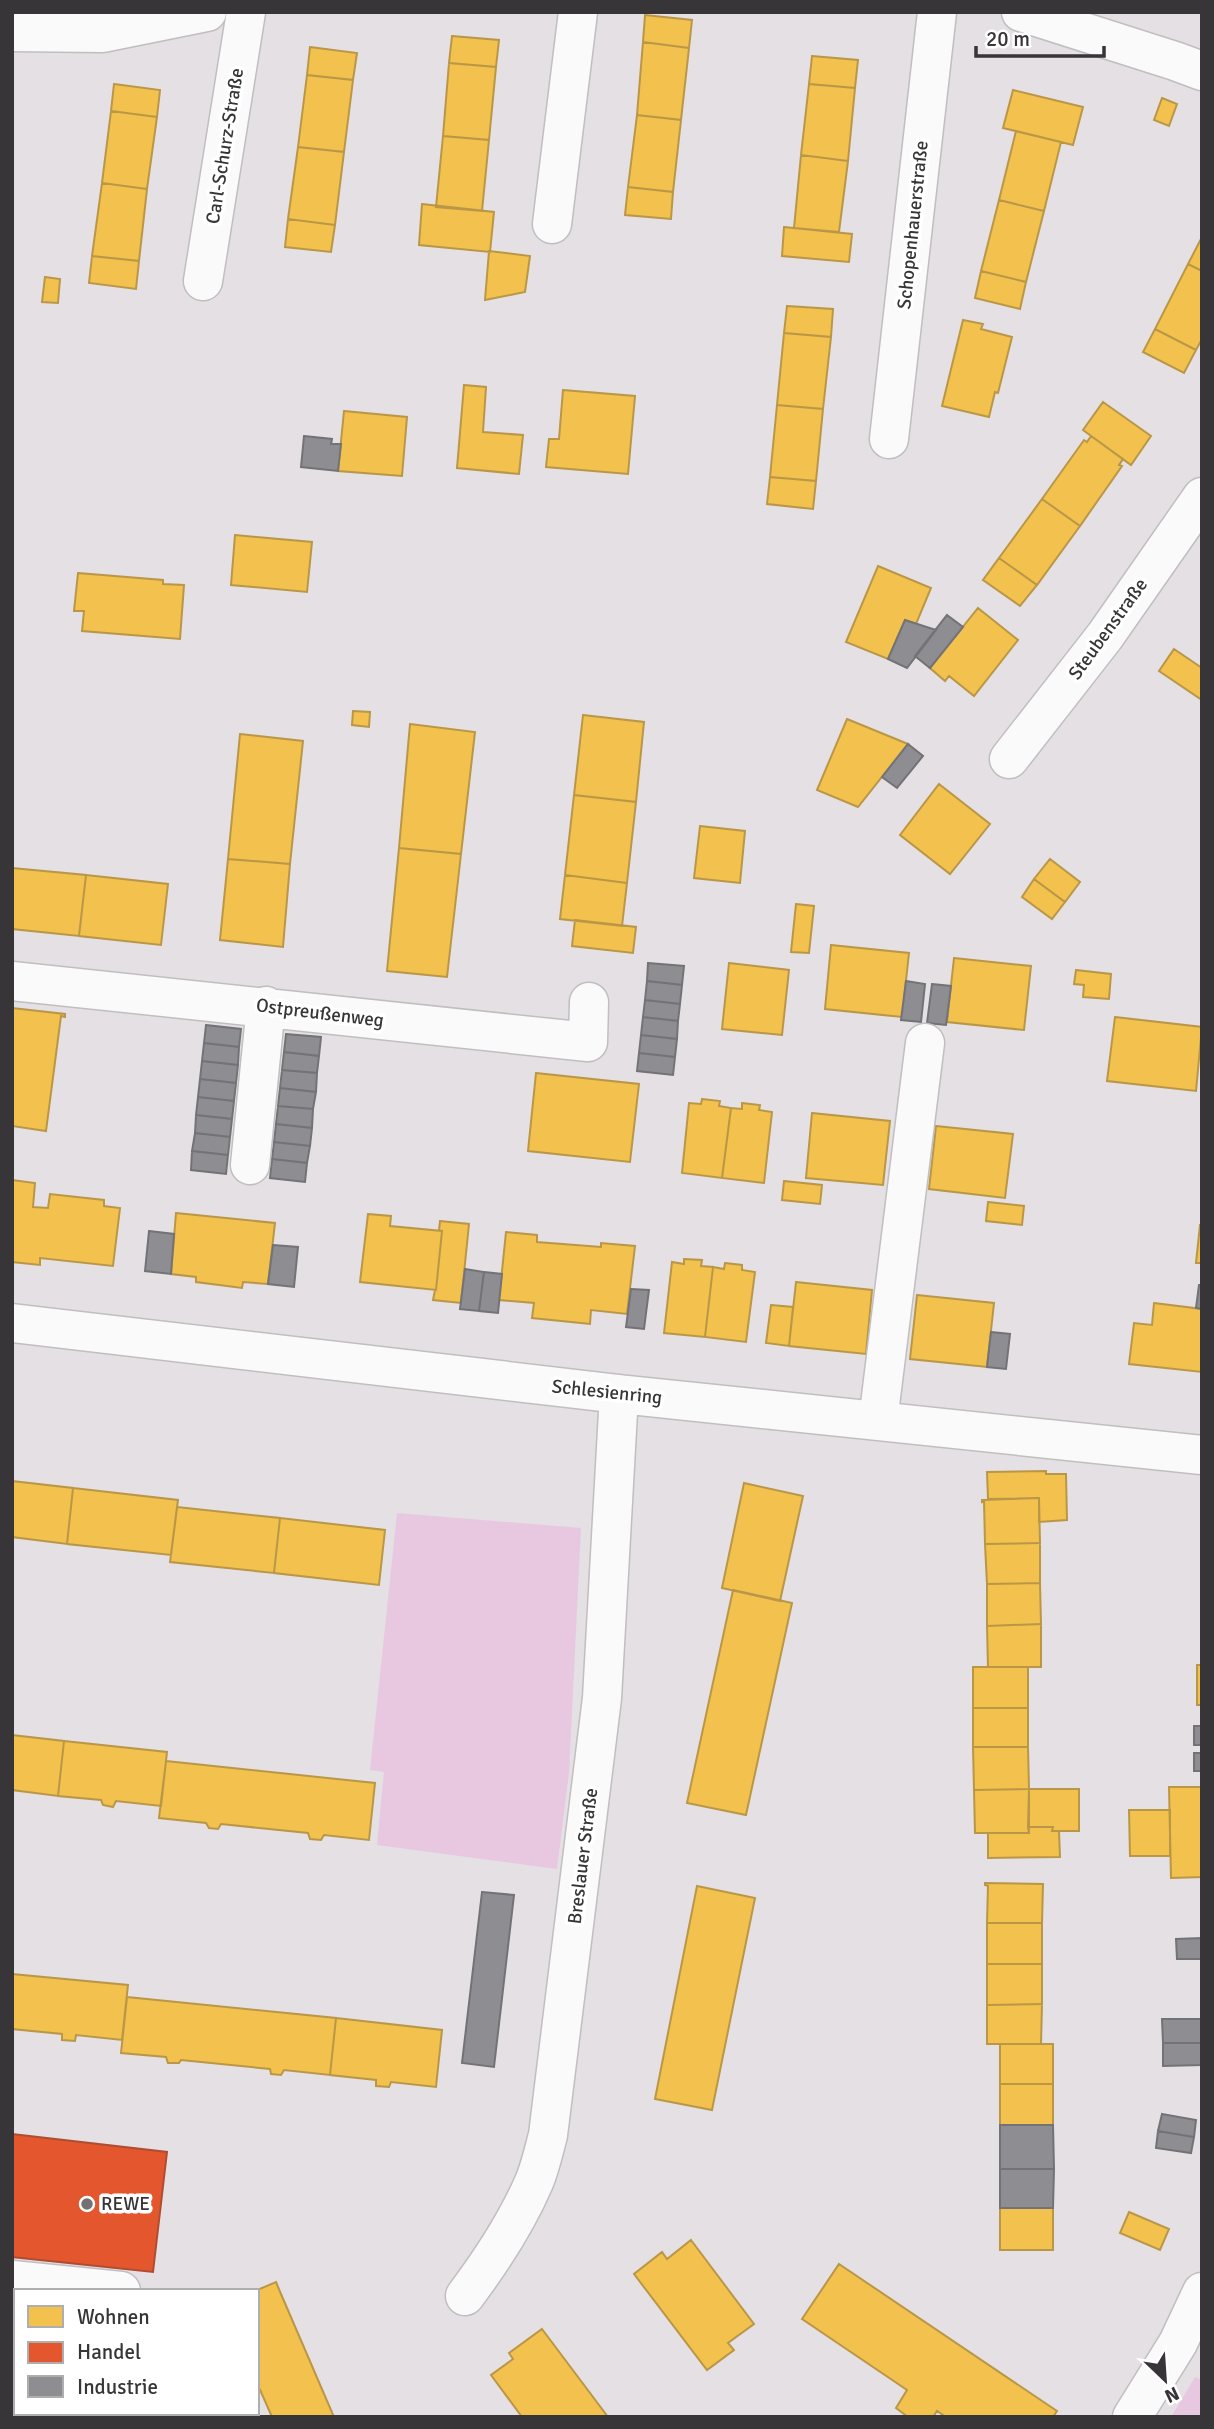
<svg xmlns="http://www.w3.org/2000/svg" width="1214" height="2429" viewBox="0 0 1214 2429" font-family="Signika,sans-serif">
  <rect width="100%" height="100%" fill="#e4e0e3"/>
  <path fill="#e7c8e0" d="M397,1513L581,1528L569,1773L557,1869L377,1845L384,1772L370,1770Z
    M1195,2377L1202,2380V2417H1171Z"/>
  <path fill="#f2c14e" stroke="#ba9747" stroke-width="2" d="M645,15L692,20L689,48L643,42Z
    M452,36L499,40L496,67L449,63Z
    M643,42L689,48L681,120L637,115Z
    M310,47L357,53L353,80L307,75Z
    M812,56L858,60L855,88L809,84Z
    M449,63L496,67L489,140L443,136Z
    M307,75L353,80L344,152L298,147Z
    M114,84L160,90L157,117L111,111Z
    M809,84L855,88L848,161L801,155Z
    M1013,90L1083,107L1073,145L1003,128Z
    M1162,98L1177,104L1169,126L1154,120Z
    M111,111L157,117L147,189L102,183Z
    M637,115L681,120L673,192L628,187Z
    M1016,131L1061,142L1044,211L999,200Z
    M443,136L489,140L482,211L436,207Z
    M298,147L344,152L335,225L288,219Z
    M801,155L848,161L839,232L794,228Z
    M102,183L147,189L139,261L92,256Z
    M628,187L673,192L671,219L625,215Z
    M999,200L1044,211L1026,282L981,271Z
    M422,204L494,212L490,252L419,245Z
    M288,219L335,225L331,252L285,247Z
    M784,227L852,234L849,262L782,256Z
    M1202,237V271L1188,264Z
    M489,251L530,256L525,292L485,300Z
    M92,256L139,261L136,289L89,283Z
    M1188,264L1202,271V339L1196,350L1155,329Z
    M981,271L1026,282L1020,309L975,298Z
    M45,277L60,279L58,303L42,302Z
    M787,306L833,309L831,337L784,333Z
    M963,320L983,324L981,329L1012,337L998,393L995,392L989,417L942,406Z
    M1155,329L1196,350L1184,373L1143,352Z
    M784,333L831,337L823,409L777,405Z
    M464,385L486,387L483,432L523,435L519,474L457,468Z
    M563,390L635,396L628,474L546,467L549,439H559Z
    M1103,402L1151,436L1131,465L1083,430Z
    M777,405L823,409L816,481L770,477Z
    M344,411L407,417L402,476L338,471Z
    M1091,436L1123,459L1119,465L1122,466L1080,526L1042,499L1084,440L1087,442Z
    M770,477L816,481L813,509L767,504Z
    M1042,499L1080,526L1037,585L999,558Z
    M235,535L312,542L307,592L231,585Z
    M999,558L1037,585L1020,606L983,580Z
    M878,566L931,588L916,624L905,620L888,659L846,642Z
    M78,573L163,580V584L184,585L180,639L82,631L84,611H74Z
    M978,608L1018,640L974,696L949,676L945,681L930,668Z
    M1174,649L1202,668V700L1159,671Z
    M353,711L370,712L369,727L352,725Z
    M583,715L644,722L636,802L574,795Z
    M847,719L908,744L858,807L817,790Z
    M410,724L475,732L461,854L399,848Z
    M240,734L303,741L290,864L228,859Z
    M939,784L990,824L950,874L900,835Z
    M574,795L636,802L627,883L565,875Z
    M700,826L745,831L740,883L694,878Z
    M399,848L461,854L447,977L387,971Z
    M228,859L290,864L283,947L220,940Z
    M1050,859L1080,882L1065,902L1034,879Z
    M12,868L86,875L79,936L12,929Z
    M86,875L168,884L161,945L79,936Z
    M565,875L627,883L622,926L560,919Z
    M1034,879L1065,902L1052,919L1022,897Z
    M796,904L814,906L809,953L791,952Z
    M575,920L636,927L633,953L572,946Z
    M831,945L909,953L902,1017L825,1009Z
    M954,958L1031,966L1024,1030L947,1022Z
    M729,963L789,970L782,1035L722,1029Z
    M1076,970L1111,974L1109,999L1083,997L1084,985L1074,984Z
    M12,1008L65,1014V1017L61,1016L46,1131L12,1126Z
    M1115,1017L1202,1027L1196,1091L1107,1081Z
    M536,1073L639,1084L630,1162L528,1151Z
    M702,1099L720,1101L719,1106L731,1108L722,1178L682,1173L689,1103L701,1104Z
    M742,1103L760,1105L759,1110L772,1112L764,1183L722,1178L731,1108L742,1109Z
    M812,1113L890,1121L883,1185L806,1178Z
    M936,1126L1013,1134L1005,1198L929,1189Z
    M12,1180L35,1183L33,1207L48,1208L50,1194L104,1200V1206L120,1208L113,1266L40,1258V1265L12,1262Z
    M784,1181L822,1185L820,1204L782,1200Z
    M988,1202L1024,1206L1022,1225L986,1221Z
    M176,1213L275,1223L268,1284L243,1282L242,1288L196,1282V1277L171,1274Z
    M368,1214L391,1216L390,1226L442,1231L436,1290L360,1282Z
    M440,1221L469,1224L461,1303L433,1300L435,1290H436L442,1231H439Z
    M1200,1225H1202V1263H1196Z
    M506,1232L537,1235V1242L601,1247V1243L635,1246L627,1314L591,1310L590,1324L532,1318L534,1303L499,1300Z
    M684,1259L702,1260L701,1266L713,1267L705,1337L664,1333L672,1262L684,1264Z
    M725,1263L742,1265V1270L755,1272L746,1342L705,1337L713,1267L724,1269Z
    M796,1282L872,1290L866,1354L789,1346Z
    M917,1295L994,1303L987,1367L910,1359Z
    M1154,1303L1202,1309V1372L1129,1364L1134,1323L1152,1325Z
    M771,1305L793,1307L789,1346L766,1343Z
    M1046,1471V1474H1066L1067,1520L1039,1522V1498L988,1499L987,1472Z
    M12,1481L73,1488L67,1544L12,1537Z
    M744,1483L803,1496L780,1601L722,1588Z
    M73,1488L178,1500L171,1555L67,1544Z
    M1039,1498L1040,1543L985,1544L984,1501L982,1502V1500Z
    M177,1507L280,1518L274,1573L170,1562Z
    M280,1518L385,1530L379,1585L274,1573Z
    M1040,1543V1583L987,1584L985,1544Z
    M1040,1583L1041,1624L987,1626V1584Z
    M733,1590L792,1603L746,1815L687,1803Z
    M1041,1624V1667H988L987,1626Z
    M1197,1665H1202V1705H1197Z
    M973,1667H1028V1708H973Z
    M973,1708H1028V1747H973Z
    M12,1735L64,1741L58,1796L12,1790Z
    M64,1741L167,1752L161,1806L116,1801L113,1807L103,1805L101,1800L58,1796Z
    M973,1747H1028L1029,1789L974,1790Z
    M166,1761L375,1783L369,1840L324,1835L321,1840L310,1839L308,1833L221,1824L218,1829L209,1828L206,1823L159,1818Z
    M1169,1787H1202V1877L1171,1878Z
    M1029,1789V1833H975L974,1790Z
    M1029,1789H1079V1831H1052L1053,1827H1028Z
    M1129,1810H1170V1856H1130Z
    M1028,1827H1053L1052,1831H1059L1060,1857L988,1858V1833H1029Z
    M985,1883L1043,1884L1042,1923H987L988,1886L985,1885Z
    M697,1886L755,1898L712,2110L655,2099Z
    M987,1923H1042V1964H987Z
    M987,1964H1042V2004L987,2005Z
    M12,1974L128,1985L122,2040L76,2035L75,2041L62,2040V2034L12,2029Z
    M127,1997L336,2018L330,2075L284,2070L281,2075L271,2074L270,2069L181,2060L179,2063H168L166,2057L121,2053Z
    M1042,2004L1041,2044H987V2005Z
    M336,2018L442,2030L436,2087L391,2082L389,2087L376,2086V2080L330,2075Z
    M1000,2044H1053V2084H1000Z
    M1000,2084H1053V2125H1000Z
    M1000,2208H1053V2250H1000Z
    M1129,2212L1169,2229L1160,2250L1120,2233Z
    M691,2240L754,2324L728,2343L734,2350L707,2370L634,2274L662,2252L667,2259Z
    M839,2264L1057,2411L1053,2417H946L937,2411L933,2417H908L896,2408L907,2390L802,2319Z
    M276,2282L281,2294L334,2417H272L257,2383V2291H255Z
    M542,2329L608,2417H522L491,2375L513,2359L509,2353Z
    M12,2376H16V2413H183V2417H12Z"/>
  <path fill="#e4572e" stroke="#b04d31" stroke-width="2" d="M12,2134L167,2152L153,2272L12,2257Z"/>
  <path fill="#8d8d92" stroke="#737377" stroke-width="2" d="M304,436L332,439L331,444H341L338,471L301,467Z
    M947,615L963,627L930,668L915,656Z
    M905,620L936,630L907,668L888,659Z
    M908,744L923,756L897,788L882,777Z
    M648,963L684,966L682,985L647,981Z
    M647,981L682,985L680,1004L645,1000Z
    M906,981L925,984L921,1022L901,1020Z
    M932,984L951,986L946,1025L927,1023Z
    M645,1000L680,1004L678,1021L643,1017Z
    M643,1017L678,1021L677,1039L641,1035Z
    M206,1025L241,1029L239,1047L204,1043Z
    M286,1034L321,1037L319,1056L284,1052Z
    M641,1035L677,1039L675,1057L639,1053Z
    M204,1043L239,1047L238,1065L202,1061Z
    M284,1052L319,1056L317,1073L282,1070Z
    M639,1053L675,1057L673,1075L637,1071Z
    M202,1061L238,1065L236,1083L200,1079Z
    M282,1070L317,1073L316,1092L280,1088Z
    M200,1079L236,1083L234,1101L198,1097Z
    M280,1088L316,1092L313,1109L278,1106Z
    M198,1097L234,1101L232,1119L196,1115Z
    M278,1106L313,1109L312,1128L276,1124Z
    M196,1115L232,1119L230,1137L195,1133Z
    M276,1124L312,1128L310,1146L274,1142Z
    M195,1133L230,1137L228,1155L192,1151Z
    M274,1142L310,1146L307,1163L272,1159Z
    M192,1151L228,1155L226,1174L191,1170Z
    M272,1159L307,1163L305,1182L270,1178Z
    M149,1231L174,1234L171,1274L145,1271Z
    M273,1245L298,1247L294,1287L268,1284Z
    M465,1269L484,1272L479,1311L460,1309Z
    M484,1272L502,1274L498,1313L479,1311Z
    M1199,1285H1202V1309L1196,1308Z
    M631,1289L649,1290L644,1329L626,1327Z
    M991,1332L1010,1334L1006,1369L987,1367Z
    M1194,1726H1202V1745H1194Z
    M1194,1753H1202V1771H1194Z
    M482,1892L514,1895L494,2067L462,2063Z
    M1202,1938V1959H1177L1176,1939Z
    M1162,2019H1202V2043H1163Z
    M1163,2043H1202V2065L1163,2066Z
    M1162,2114L1196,2120L1194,2137L1158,2131Z
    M1000,2125H1053L1054,2169H1000Z
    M1158,2131L1194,2137L1191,2153L1156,2148Z
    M1000,2169H1054L1053,2208H1000Z"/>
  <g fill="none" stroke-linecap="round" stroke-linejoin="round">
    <defs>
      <path id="minor" d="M1021,12L1175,61L1202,71
        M13,32L103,33L207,12
        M552,224L578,12
        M203,281L246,12
        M889,439L937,12
        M1009,759L1105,636L1202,497
        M12,981L588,1042L589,1002
        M250,1165L266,1006
        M12,1323L619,1394L1202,1455
        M878,1421L925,1043
        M12,2280L121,2291
        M465,2296C492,2260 516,2224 534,2182C540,2168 544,2150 548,2135L602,1698L619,1394
        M1132,2417L1178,2343L1202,2292"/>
    </defs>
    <use href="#minor" stroke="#c1bec0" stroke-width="41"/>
    <use href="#minor" stroke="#fbfafb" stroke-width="38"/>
  </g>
  <circle fill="#747173" stroke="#fff" stroke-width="2.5" cx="87" cy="2204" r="7"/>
  <g text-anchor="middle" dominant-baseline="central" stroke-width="7" stroke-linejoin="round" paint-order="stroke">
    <g font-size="19" fill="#373537" stroke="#fff">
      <text transform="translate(225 146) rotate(-81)">Carl-Schurz-Straße</text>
      <text transform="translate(913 225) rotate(-84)">Schopenhauerstraße</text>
      <text transform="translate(1108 629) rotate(-54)">Steubenstraße</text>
      <text transform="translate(320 1013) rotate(7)">Ostpreußenweg</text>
      <text transform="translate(607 1392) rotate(6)">Schlesienring</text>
      <text transform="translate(583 1856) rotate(-83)">Breslauer Straße</text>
    </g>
    <g font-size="19" fill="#373537" stroke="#fff" text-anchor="start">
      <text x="101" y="2204">REWE</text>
    </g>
  </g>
  <rect width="1214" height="2429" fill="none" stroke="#373537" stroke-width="28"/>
  <rect x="14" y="2289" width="245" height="126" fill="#ffffff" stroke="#afaeaf" stroke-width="2"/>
  <rect x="28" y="2306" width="35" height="21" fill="#f2c14e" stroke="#afaeaf" stroke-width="2"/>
  <text x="77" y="2324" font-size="21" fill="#373537">Wohnen</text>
  <rect x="28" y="2342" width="35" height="21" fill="#e4572e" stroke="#afaeaf" stroke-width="2"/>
  <text x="77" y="2359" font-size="21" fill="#373537">Handel</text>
  <rect x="28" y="2376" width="35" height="21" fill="#8d8d92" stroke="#afaeaf" stroke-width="2"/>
  <text x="77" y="2394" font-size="21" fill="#373537">Industrie</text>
  <g transform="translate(1165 2380) rotate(155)" stroke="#ffffff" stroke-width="5" paint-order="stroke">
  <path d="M0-5L12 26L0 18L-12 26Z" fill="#373537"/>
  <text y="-10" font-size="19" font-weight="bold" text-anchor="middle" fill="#373537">N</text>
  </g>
  <path d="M976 46v10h128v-10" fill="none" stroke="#373537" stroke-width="3.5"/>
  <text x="986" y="46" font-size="21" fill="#373537" stroke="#ffffff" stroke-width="5" paint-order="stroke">20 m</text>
</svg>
